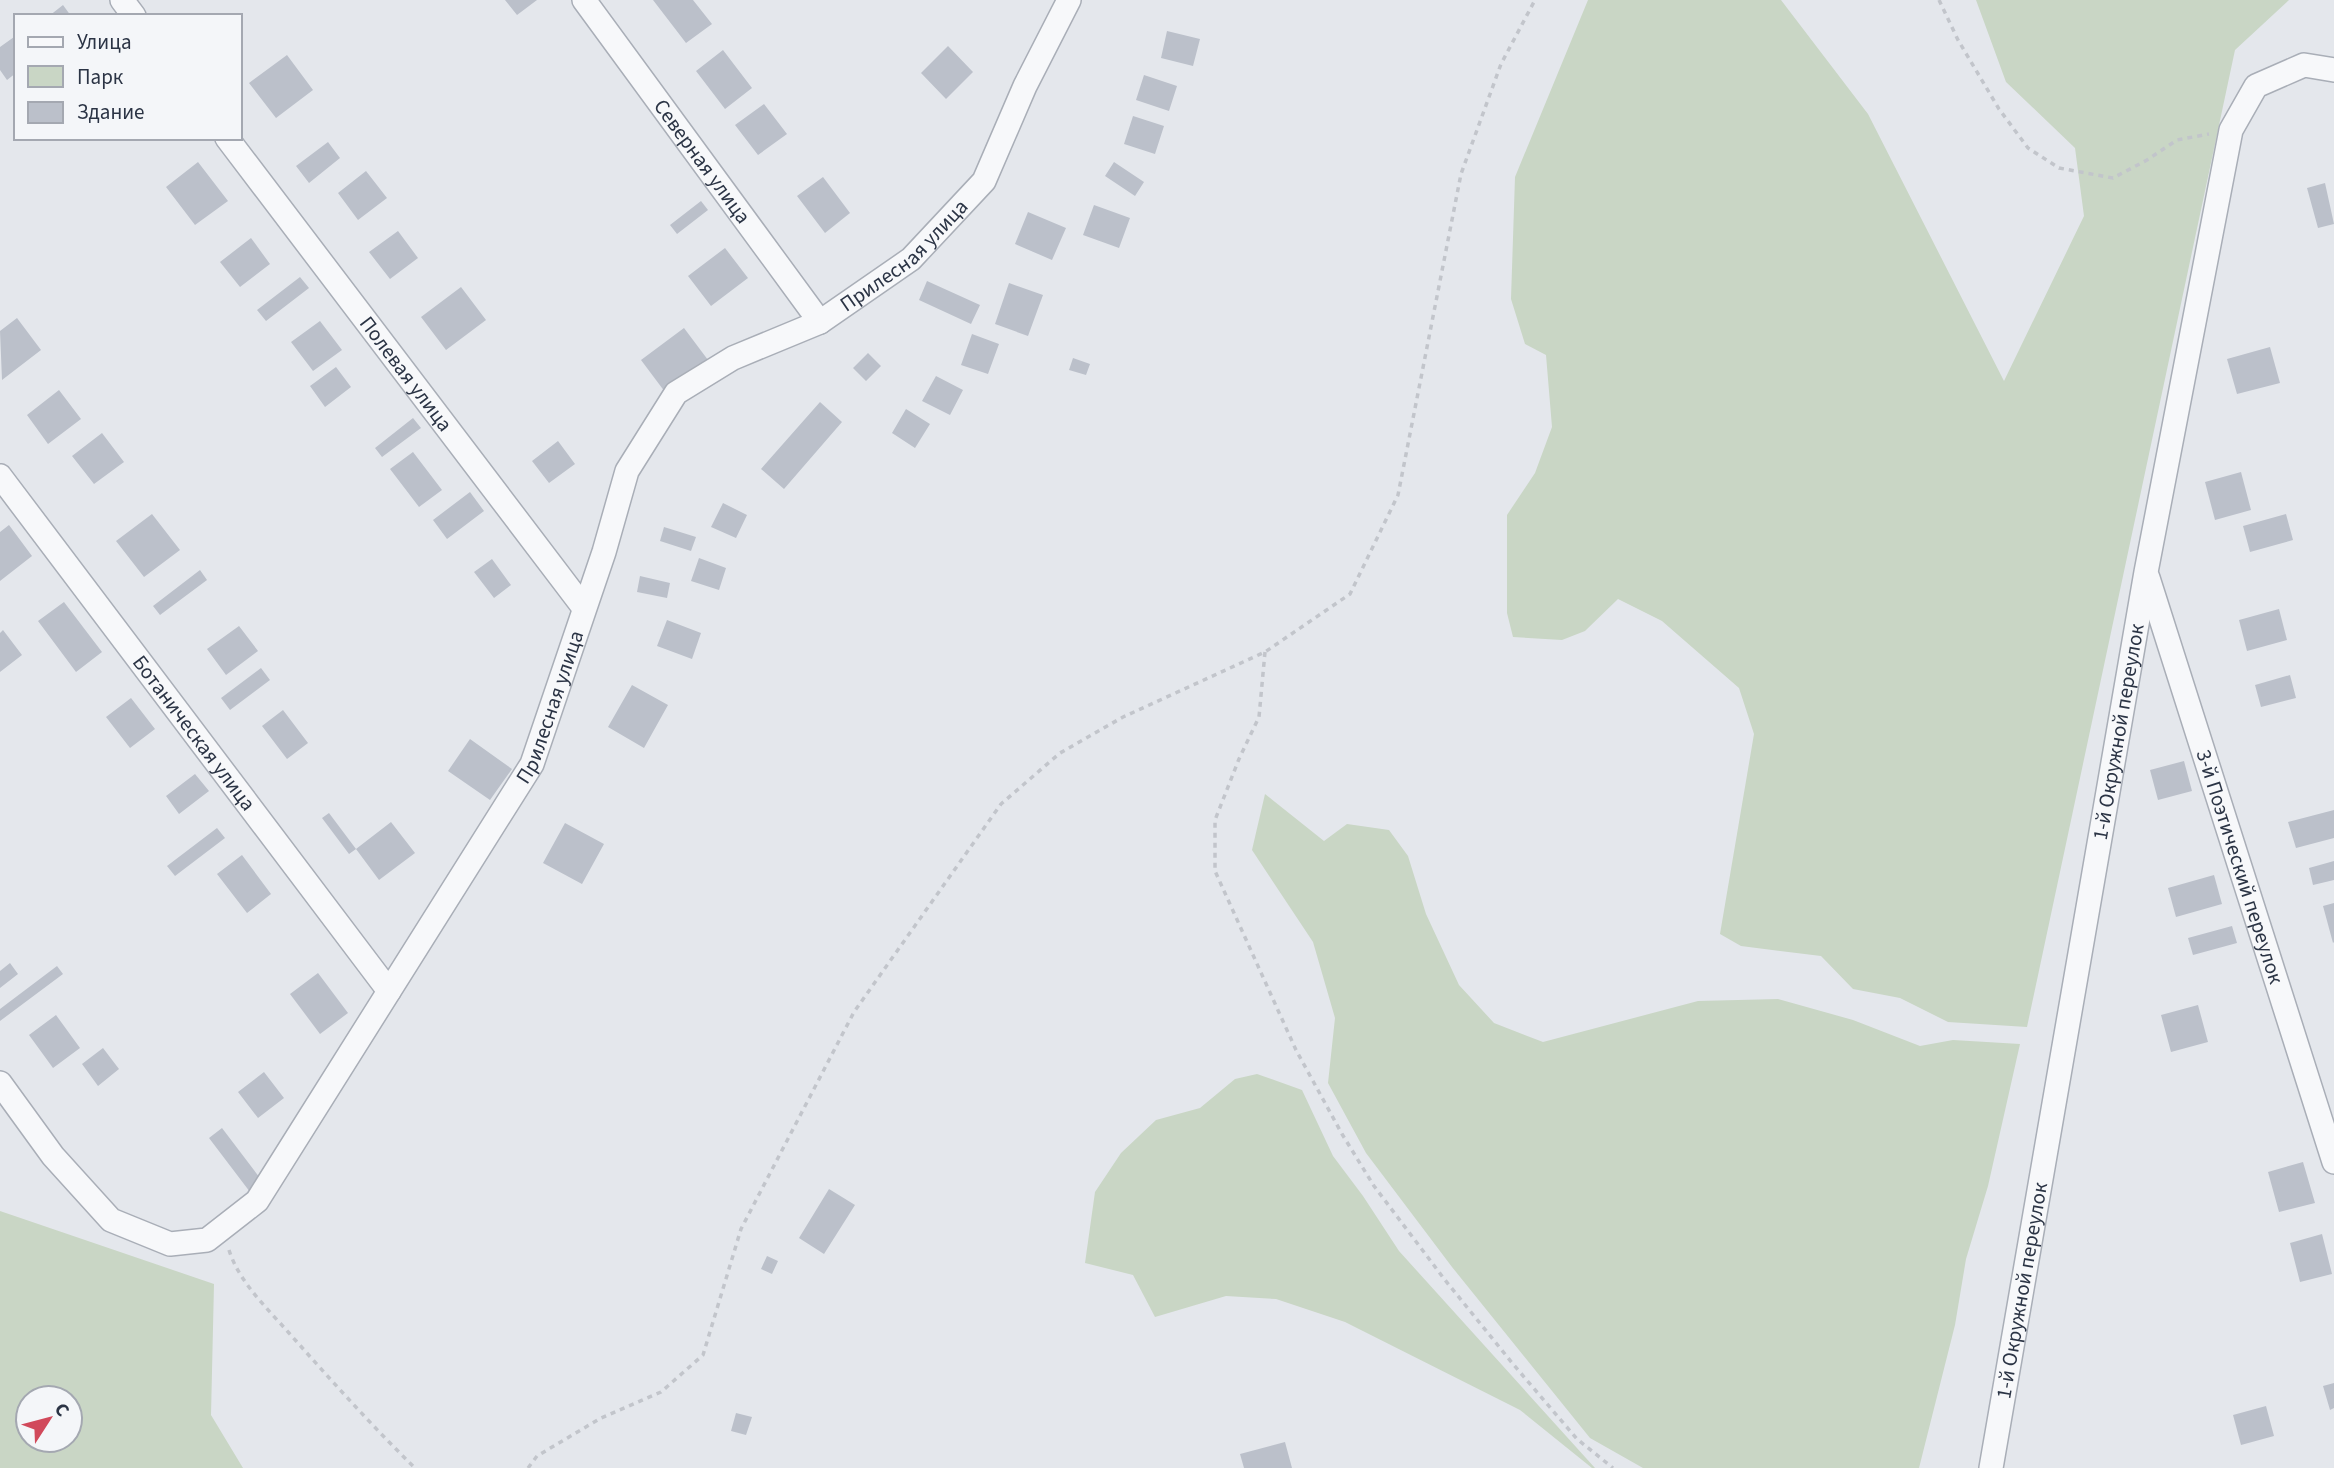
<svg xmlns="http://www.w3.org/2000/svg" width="2334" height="1468" viewBox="0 0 2334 1468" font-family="'Source Sans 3',sans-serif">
  <rect width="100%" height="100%" fill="#e4e7ec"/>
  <path fill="#c9d6c5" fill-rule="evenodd" d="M1588,0H1781L1868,114L2004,381L2084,216L2075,148L2006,82L1976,0H2289L2235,50L2027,1027L1948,1022L1900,998L1853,989L1821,956L1741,946L1720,934L1754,734L1739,688L1662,621L1618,599L1585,631L1562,640L1513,637L1507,613V515L1535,473L1552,427L1546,355L1525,344L1511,299L1515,177Z
    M1265,794L1324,841L1347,824L1389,830L1408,856L1426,914L1459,985L1494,1023L1543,1042L1698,1001L1778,999L1853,1020L1920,1046L1953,1040L2020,1044L1988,1186L1966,1259L1955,1325L1919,1468H1643L1590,1438L1452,1267L1366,1153L1328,1083L1335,1018L1313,942L1252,850Z
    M1257,1074L1302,1090L1333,1156L1363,1196L1399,1251L1595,1468H1592L1520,1410L1345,1322L1276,1299L1226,1296L1155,1317L1133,1275L1085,1263L1095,1192L1121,1153L1156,1120L1200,1108L1235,1079Z
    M0,1211L214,1284L211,1415L243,1468H0ZM28,1398H70V1440H28Z"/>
  <path fill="#bbc0ca" d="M505,0H537L517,15Z
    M653,0H693L712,24L686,43Z
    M63,5L71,16H49Z
    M1167,31L1200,39L1193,66L1161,58Z
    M14,37L16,73L7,80L0,70V47Z
    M948,46L973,72L946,99L921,73Z
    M723,50L752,88L725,109L696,71Z
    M287,55L313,90L276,118L249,83Z
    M1144,75L1177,86L1169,111L1136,100Z
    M764,104L787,134L758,155L735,125Z
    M1133,116L1164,126L1155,154L1124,144Z
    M328,142L340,158L309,183L296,166Z
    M198,162L228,201L195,225L166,187Z
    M1114,162L1144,182L1135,196L1105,176Z
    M366,171L387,198L358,220L338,193Z
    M823,177L850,213L825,233L797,196Z
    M2325,183L2334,224L2318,228L2307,188Z
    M701,201L708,210L677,234L670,225Z
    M1094,205L1130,218L1119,248L1083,235Z
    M1028,212L1066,228L1052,260L1015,244Z
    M398,231L418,258L390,279L369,252Z
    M251,238L270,264L240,287L220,262Z
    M725,248L748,278L711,306L688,276Z
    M300,277L309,288L266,321L257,310Z
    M927,281L980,305L971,324L919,300Z
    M1009,283L1043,295L1028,336L995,324Z
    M461,287L486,320L446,350L421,317Z
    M17,318L41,350L2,380L0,331Z
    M320,321L342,350L313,371L291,342Z
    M684,328L711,364L668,396L641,360Z
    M972,334L999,344L988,374L961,365Z
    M2270,347L2280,383L2237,394L2227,359Z
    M868,353L881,366L866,381L853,368Z
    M1073,358L1090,364L1086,375L1069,370Z
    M336,367L351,387L325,407L310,386Z
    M936,376L963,390L950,415L922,401Z
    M59,390L81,419L48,444L27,415Z
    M820,402L842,422L784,489L761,469Z
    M906,409L930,424L915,448L892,433Z
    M413,418L421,428L382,457L375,448Z
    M102,433L124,462L94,484L72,456Z
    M558,441L575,464L549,483L532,461Z
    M413,452L442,490L419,507L390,469Z
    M2241,472L2251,510L2215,520L2205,482Z
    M470,492L484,511L447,539L433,520Z
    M723,503L747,515L736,538L711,527Z
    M152,514L180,550L144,577L116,541Z
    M2286,514L2293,540L2250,552L2243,526Z
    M9,525L32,556L0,581V532Z
    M664,527L696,537L691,551L660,541Z
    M699,558L726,568L719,590L691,581Z
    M492,559L511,585L494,598L474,572Z
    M200,570L207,580L160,615L153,606Z
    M640,576L670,583L667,598L637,592Z
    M64,602L102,652L76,672L38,621Z
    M2279,609L2287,640L2247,651L2239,620Z
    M667,620L701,633L692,659L657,646Z
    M239,626L258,651L226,675L207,649Z
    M3,630L22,655L0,672V633Z
    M261,668L270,680L230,710L221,698Z
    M2290,675L2296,698L2261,707L2255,685Z
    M632,685L668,705L644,748L608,727Z
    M131,698L155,729L130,748L106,717Z
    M283,710L308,743L287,759L262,726Z
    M470,739L512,769L490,800L448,771Z
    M2184,761L2192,791L2158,800L2150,770Z
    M195,774L209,791L179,814L166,796Z
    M2334,810V838L2296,848L2288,822Z
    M329,813L356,849L391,822L415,853L379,880L356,849L349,854L322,818Z
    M565,823L604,844L582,884L543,863Z
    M217,828L225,838L175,876L167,866Z
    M242,855L271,894L247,913L217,874Z
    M2334,861V880L2313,885L2309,868Z
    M2214,875L2222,904L2176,917L2168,888Z
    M2334,903V942L2333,943L2323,906Z
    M2232,926L2237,943L2193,955L2188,938Z
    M10,963L18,974L0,988V971Z
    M57,966L63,974L0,1021V1009Z
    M318,973L348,1013L320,1034L290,994Z
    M2198,1005L2208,1042L2171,1052L2161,1015Z
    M56,1015L80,1048L53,1068L29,1035Z
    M103,1048L119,1069L98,1086L82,1064Z
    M264,1072L284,1098L258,1118L238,1092Z
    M222,1128L263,1182L250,1192L209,1138Z
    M2303,1162L2315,1203L2279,1212L2268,1172Z
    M829,1189L855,1205L824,1254L799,1238Z
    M2322,1234L2332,1274L2300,1282L2290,1243Z
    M767,1256L778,1261L772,1274L761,1269Z
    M2334,1383V1408L2330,1410L2323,1386Z
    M2266,1406L2274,1436L2241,1445L2233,1415Z
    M736,1413L752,1417L746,1435L731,1431Z
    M1285,1442L1292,1468H1244L1240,1454Z"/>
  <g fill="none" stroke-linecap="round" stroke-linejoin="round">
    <defs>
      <g id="street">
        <path d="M122,0L134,16"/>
        <path id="s1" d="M584,0L820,322"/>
        <path id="s2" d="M227,138L584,608"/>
        <path id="s3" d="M0,476L389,991"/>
        <path id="s4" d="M2148,578L2334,1162"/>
        <path id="s5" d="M0,1083L53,1156L111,1220L170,1244L207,1240L257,1201L532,764L604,552L627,471L676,393L733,358L820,322L911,259L984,181L1025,86L1069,0"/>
        <path id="s6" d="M1991,1468L2146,572L2231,130L2256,86L2304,65L2334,70"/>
      </g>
    </defs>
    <use href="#street" stroke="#a9aeb7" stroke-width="26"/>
    <path stroke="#c2c5cb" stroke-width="3.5" stroke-dasharray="5 5" stroke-linecap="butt" d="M1939,0L1958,40L1999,109L2028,148L2059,168L2113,178L2147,160L2177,140L2209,134
      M1265,652L1259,717L1239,759L1215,820V871L1296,1050L1342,1134L1374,1186L1445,1280L1513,1364L1577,1439L1613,1468
      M229,1250C239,1282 267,1308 289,1333C330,1379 371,1425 415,1468
      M528,1468L537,1456L601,1418L661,1392L703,1355L741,1229L854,1012L1001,804L1060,753L1123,717L1265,652L1350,594L1398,495L1461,174L1501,64L1535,0"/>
    <use href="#street" stroke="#f7f8fa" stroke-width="23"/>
  </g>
  <g text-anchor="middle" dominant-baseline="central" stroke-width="5" stroke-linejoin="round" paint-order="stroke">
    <g font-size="21" fill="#2b3445" stroke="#f4f6f9">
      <text stroke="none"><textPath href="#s1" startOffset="200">Северная улица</textPath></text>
      <text stroke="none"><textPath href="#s5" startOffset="1526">Прилесная улица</textPath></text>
      <text stroke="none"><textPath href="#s2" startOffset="296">Полевая улица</textPath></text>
      <text stroke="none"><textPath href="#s5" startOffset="917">Прилесная улица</textPath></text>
      <text stroke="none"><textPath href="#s3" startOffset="322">Ботаническая улица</textPath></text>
      <text stroke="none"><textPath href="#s6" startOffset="747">1-й Окружной переулок</textPath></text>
      <text stroke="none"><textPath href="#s4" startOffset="303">3-й Поэтический переулок</textPath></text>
      <text stroke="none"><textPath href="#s6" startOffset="180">1-й Окружной переулок</textPath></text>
    </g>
  </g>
  <rect x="14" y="14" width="228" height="126" fill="#f4f6f9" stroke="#a4a8b1" stroke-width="2"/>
  <rect x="28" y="37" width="35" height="10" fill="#f7f8fa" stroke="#a4a8b1" stroke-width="2"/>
  <text x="77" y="49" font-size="21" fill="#2b3445">Улица</text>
  <rect x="28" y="66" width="35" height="21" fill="#c9d6c5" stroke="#a4a8b1" stroke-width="2"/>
  <text x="77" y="84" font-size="21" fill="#2b3445">Парк</text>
  <rect x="28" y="102" width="35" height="21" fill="#bbc0ca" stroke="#a4a8b1" stroke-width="2"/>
  <text x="77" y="119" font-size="21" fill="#2b3445">Здание</text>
  <g transform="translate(49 1419) rotate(54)"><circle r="33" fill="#f4f6f9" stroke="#a4a8b1" stroke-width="2"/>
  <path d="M0-5L12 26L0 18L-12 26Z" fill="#d1495b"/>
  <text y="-10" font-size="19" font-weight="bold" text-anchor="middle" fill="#2b3445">С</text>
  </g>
</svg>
